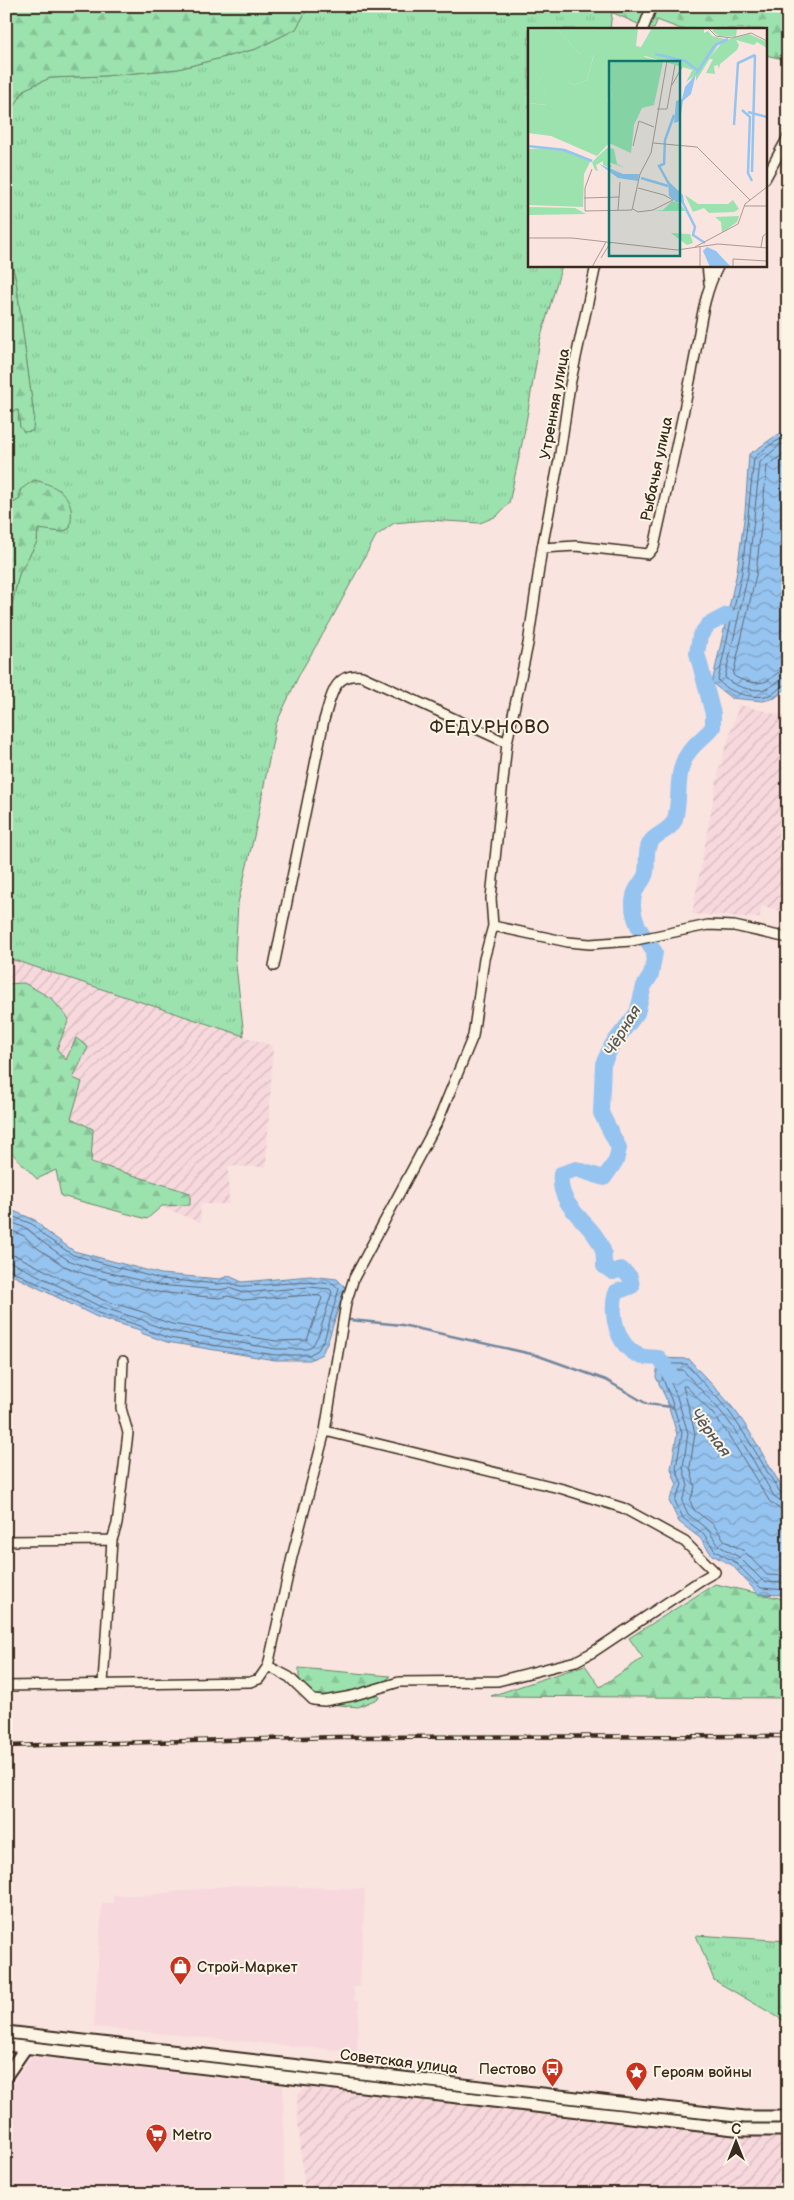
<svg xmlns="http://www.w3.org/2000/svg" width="794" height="2200" viewBox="0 0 794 2200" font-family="'Balsamiq Sans',sans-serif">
  <defs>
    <pattern id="industrial-furrows" width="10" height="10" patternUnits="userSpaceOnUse" patternTransform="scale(1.25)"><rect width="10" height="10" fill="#f7d8dd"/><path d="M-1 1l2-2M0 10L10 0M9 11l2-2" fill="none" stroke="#d5babd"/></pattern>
    <pattern id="grass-tufts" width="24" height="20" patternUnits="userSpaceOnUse" patternTransform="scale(1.25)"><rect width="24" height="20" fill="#9be2af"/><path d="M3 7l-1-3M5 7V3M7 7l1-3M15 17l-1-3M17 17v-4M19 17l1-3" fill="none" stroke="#86c296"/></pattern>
    <pattern id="forest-firs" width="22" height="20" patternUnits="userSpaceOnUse" patternTransform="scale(1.25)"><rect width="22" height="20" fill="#9be2af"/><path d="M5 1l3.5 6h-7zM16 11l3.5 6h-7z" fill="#86c296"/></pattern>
    <pattern id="water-waves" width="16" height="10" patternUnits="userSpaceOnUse" patternTransform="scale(1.25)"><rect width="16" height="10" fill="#96c4f0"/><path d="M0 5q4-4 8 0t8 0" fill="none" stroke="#7c9fc2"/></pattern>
  </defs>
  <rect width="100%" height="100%" fill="#f9e4e0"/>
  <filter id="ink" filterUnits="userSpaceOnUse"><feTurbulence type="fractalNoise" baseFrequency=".02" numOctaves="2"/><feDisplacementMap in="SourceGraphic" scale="10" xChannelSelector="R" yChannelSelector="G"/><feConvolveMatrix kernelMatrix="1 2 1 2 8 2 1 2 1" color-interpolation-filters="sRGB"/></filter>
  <g filter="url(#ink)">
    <path fill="#f7d8dd" d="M234,1885L365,1889L360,1987H354V2001H359L357,2052L94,2027L102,1903H113V1895H149Z
      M32,2057L283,2086L284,2194H6V2093Z"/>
    <path fill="url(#industrial-furrows)" d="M739,705L788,717V913L762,906L759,918L692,914L719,769Z
      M11,959L273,1046L266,1167L228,1166L229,1204H200L201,1223L6,1141V970Z
      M307,2087L646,2125L768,2136L788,2135V2194H305L297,2109L298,2094Z"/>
    <path fill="url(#grass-tufts)" stroke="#6b8666" d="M309,6H598L612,12L610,29H529V265H562L540,340L524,434L509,503L497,516L480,523L427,520L394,523L376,536L330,622L300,673L276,724L255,832L238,903L235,957L244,1036L11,959L6,949V630L19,574L37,542L38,528L62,532L70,528L71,508L60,490H20V499L13,503L6,502V412L18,410L20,427L34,416L16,281L6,240V125L10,113L25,89L50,78L104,76L178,69L256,49L296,29Z
      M696,1935L788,1941V2023L714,1980Z"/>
    <path fill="url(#forest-firs)" stroke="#6b8666" d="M6,6H309L296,29L256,49L178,69L104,76L50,78L25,89L10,113L6,125Z
      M598,6H788V60L765,55V29H681L657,20L654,29H649Z
      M6,240L16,281L34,416L33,431L24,432L20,427L18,410L6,412Z
      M34,480C50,484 67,490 71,508C72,513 71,522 70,528L62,532L38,529L37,542L19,574L6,630V502L13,503L20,499V490Z
      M24,983L51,998L69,1019L57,1049L66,1060L76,1038L88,1047L73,1078L82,1082L71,1118L93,1129L91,1162L190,1193V1205L162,1206L147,1219L61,1196L56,1170L37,1179L6,1147V984Z
      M715,1584L788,1600V1698L491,1696L585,1665L600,1687L643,1658L629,1638Z
      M299,1668L390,1676L377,1690L379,1698L358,1707L330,1704L316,1699L299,1679Z"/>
    <path fill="url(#water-waves)" stroke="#72869c" d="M788,431V687L775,698L763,701L731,698L712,683L737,572L745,512L749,454C764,446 771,436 788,431Z
      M6,1208L35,1220L47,1232L74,1251L161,1274L220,1279L229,1276L242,1282L310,1276L337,1279L345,1287L329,1338L322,1354L310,1360H275L167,1342L141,1333L140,1330L97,1317L6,1272Z
      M659,1358L689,1359C701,1374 715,1387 728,1402C750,1427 765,1461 784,1490L788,1492V1595L758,1594L732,1565L712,1555L700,1538L679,1522L669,1501L677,1485L671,1469L677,1434L667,1401L656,1377Z"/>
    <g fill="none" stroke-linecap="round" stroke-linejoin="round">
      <path stroke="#5f6872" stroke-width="1" d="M788,437C776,439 763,450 754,458L742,572L718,680C728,693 756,701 772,694C778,691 780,685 788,684
        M788,443L780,445L760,462L748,574L725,677C732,687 759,694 770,687C777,684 779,678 788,677
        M788,451L767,466L756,575L733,675C739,681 759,685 767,681C775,676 778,670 788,670
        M6,1214L32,1224L44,1236L73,1255L160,1279L219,1284C233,1281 234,1287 245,1286C275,1285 304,1280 334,1284L339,1289L325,1337L318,1350L309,1355H275L169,1338L146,1330L141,1326L98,1313L6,1268
        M6,1220L28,1229L41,1241L68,1260L87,1267L158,1285L219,1290L229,1288L243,1293L309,1287L330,1289L332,1292L319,1334L313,1345L307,1349H276L170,1331L150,1324L143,1320L101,1307L13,1263L6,1261
        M6,1228L24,1236L36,1247L64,1266L85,1274L157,1292L219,1298L228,1296L243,1300L310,1295L320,1296L322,1298L307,1340L276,1341L172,1324L154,1318L146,1313L103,1300L17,1256L6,1254
        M788,1496L780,1492C765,1470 753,1445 737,1423C723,1401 703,1385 687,1364H664L662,1377L671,1399L682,1433L676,1468L682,1485L675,1501L683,1518L704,1534L715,1551L735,1562L761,1588L788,1590
        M788,1502L781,1501L774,1496C760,1473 747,1448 732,1426C718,1406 699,1389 683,1370H669L668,1376L677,1397L688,1433L683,1468L688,1486L682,1501L688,1514L708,1530L719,1546L739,1557L764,1582L788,1583
        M788,1510L778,1508L770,1502L726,1431L713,1414L686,1386H683L695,1433L690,1467L695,1487L690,1501L694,1510L713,1524L725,1541L744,1551L767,1575L788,1576"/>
      <path stroke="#72869c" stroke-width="2.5" d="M350,1320L402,1325L536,1355L606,1380L647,1404L672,1407"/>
      <path stroke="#96c4f0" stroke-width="16" d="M671,1375L659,1358C654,1357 645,1358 640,1356C616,1346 610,1314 616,1292L632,1286L630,1277L621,1269L613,1272L604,1266C604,1261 604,1255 603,1250C593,1221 557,1210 561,1174L576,1169L604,1178L616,1161L619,1148L601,1113L603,1064L612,1045L637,1013L644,986L651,975L655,952C643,936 629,917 634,896C635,887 645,881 646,872C648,861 644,848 653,839C660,832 671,830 675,819C681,798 675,773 687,755C693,744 705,737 713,727V714L697,653L700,636L708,625L727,615"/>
      <defs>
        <path id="street" d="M643,29L652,6
          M765,179L788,137
          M707,265L709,283
          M542,548L576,546L648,554L654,547C667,488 680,430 692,371C700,335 701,298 719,265
          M493,926L568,942L590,944L631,941L708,925L734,926L788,938
          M274,966L324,720C331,698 333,672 362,676L507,743
          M112,1540L117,1524L128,1433L121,1408L123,1361
          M6,1541L112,1540L103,1684
          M268,1666L289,1677L313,1700L324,1701L352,1696L399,1682L498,1681L576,1661L593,1652L701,1580L715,1572L685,1542L623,1508L563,1489L325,1431
          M6,1686L250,1682L259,1679L268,1666L292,1557L325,1431L346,1303L354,1278L438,1121L473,1036L484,959L493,926L491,898L507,743L528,644L542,548L559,460L570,385L596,265"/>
        <path id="secondary" d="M6,2032L637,2105L745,2117H788
          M6,2045L743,2130H788
          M6,2076L26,2047"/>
      </defs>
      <use href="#street" stroke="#3b2a1e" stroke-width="12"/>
      <use href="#secondary" stroke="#3b2a1e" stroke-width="15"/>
      <use href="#street" stroke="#fcf5e5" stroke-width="9"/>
      <use href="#secondary" stroke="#fcf5e5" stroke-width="11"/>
      <defs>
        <path id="rail" d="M6,1746L337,1737L788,1736"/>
      </defs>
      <use href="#rail" stroke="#3b2a1e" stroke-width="4.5"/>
      <use href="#rail" stroke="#fcf5e5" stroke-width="2.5" stroke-dasharray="8" stroke-linecap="butt"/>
    </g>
  </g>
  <defs>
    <symbol id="shop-pin" viewBox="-11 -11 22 30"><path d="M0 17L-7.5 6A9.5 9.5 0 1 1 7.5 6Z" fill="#c8321e" stroke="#fcf5e5"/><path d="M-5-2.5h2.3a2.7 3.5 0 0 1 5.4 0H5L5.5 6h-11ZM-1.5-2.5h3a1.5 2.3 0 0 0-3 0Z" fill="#fff"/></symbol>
    <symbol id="bus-pin" viewBox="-11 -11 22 30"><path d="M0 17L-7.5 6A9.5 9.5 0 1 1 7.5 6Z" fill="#c8321e" stroke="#fcf5e5"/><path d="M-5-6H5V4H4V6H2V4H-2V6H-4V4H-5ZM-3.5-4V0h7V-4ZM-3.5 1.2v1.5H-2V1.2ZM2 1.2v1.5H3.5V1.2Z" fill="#fff"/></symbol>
    <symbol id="sight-pin" viewBox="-11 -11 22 30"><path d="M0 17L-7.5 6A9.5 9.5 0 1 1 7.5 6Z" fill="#c8321e" stroke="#fcf5e5"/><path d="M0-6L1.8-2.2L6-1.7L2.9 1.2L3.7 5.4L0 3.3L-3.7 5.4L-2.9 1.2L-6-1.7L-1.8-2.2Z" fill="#fff"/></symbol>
    <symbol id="supermarket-pin" viewBox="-11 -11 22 30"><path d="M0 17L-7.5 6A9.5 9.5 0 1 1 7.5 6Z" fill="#c8321e" stroke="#fcf5e5"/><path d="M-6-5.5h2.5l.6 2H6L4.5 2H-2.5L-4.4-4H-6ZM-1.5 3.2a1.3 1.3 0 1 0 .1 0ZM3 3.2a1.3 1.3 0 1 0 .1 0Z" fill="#fff"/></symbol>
  </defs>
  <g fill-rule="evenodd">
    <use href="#shop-pin" x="168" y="1954" width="25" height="34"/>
    <use href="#bus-pin" x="540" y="2056" width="25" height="34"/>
    <use href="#sight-pin" x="624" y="2060" width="25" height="34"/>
    <use href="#supermarket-pin" x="144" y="2122" width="25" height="34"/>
  </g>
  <g text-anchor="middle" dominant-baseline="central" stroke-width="4" stroke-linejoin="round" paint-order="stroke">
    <g font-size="15" fill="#3b2a1e" stroke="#fcf5e5">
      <text transform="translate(555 404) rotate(-80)">Утренняя улица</text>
      <text transform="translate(657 469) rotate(-78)">Рыбачья улица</text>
      <text transform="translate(399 2062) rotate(7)">Советская улица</text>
    </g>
    <g font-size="15" fill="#3b2a1e" stroke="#fcf5e5" text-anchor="start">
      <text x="197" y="1967">Строй-Маркет</text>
      <text x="536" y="2069" text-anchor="end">Пестово</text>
      <text x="653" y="2072">Героям войны</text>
      <text x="172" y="2135">Metro</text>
    </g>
    <g font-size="16" font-style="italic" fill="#56585d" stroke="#fcf5e5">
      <text transform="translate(623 1031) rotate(-59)">Чёрная</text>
      <text transform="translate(710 1433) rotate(53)">Чёрная</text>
    </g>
    <g font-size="18" letter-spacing="1" fill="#3b2a1e" stroke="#fcf5e5">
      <text x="490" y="727">ФЕДУРНОВО</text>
    </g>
  </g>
  <g transform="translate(528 28)">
    <rect width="239" height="239" fill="#f9e4e0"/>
    <path d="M0,0H28L53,27L66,26L59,52L45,57L23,37L8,55H17L19,77L1,75L0,84ZM113,28L135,34L126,77L114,80L106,97L103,125L81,115L80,101L84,81L79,70L84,71L81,46L83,41L107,35ZM15,120L37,124L62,134L56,146L55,179L0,177V121ZM143,205L162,206L165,215L159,217Z" fill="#9be2af"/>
    <path d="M28,0H110L108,18L113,19L124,0H176V5L180,3L184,8L197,11L184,17L164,42L117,28L104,37L83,41L81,50L84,71L79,70L81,77L85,76L87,80L81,93V115L69,128L23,108L0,105L1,75L18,77L17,56L8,55L23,36L45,57L59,52L66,27H53ZM188,0H209L208,9L191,8L184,3ZM221,6L239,14V20L229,14L226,17L208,12L211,17L209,22L192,36L191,41L190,37L186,38L187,46L178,45L185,31H181L195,13ZM16,119L37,121L64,132L62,134ZM79,120L86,121L89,136L98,140L80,134L84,139H80L75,137V133L68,137L70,143L67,142L64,134ZM157,167L170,176H200L205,172L211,181L206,184L181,185L176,180L165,184ZM144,173L151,175L158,183H125L135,182ZM0,179L47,180L58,186L0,187ZM211,188L209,194L194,205L193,194L187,189Z" fill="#9be2af"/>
    <path d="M197,11L201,12L190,17L168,53V47L158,54L171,30L184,17Z" fill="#9be2af"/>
    <path d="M168,46L163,66L155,73L152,93L146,95L148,73L154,71L157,59ZM71,136L95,146H111L110,153L90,150ZM140,153L155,167L156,174H148L141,168ZM179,219L188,223L203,239H182L175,223Z" fill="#96c4f0"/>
    <path fill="none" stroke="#96c4f0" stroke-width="2.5" d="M127,26L157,33L169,42M168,46L187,17L200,11M214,82L222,89L220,145L224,153M220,84L239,89M206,97L210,35L227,27M0,118L36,122L64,133M224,144L227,27M113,150L140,158M141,156L131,138L136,136L137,112L146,87M153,171L167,199L165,207L177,215"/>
    <path fill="none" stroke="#ad9a92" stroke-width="1" d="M180,0L188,8L204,10L223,5L239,13M144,57L154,39M129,81H139L147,37M125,115L169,119L222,172M105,118L111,93L126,99M64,141L57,160V183L104,182L112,146L123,125L139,33M91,169L92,154M56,170L91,169L90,182M216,178H239M105,181L110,184L125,182L145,172L136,167L110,160M0,210H44L149,222L190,216L239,220M167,219L210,196L217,176L239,159M172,219V239M233,219L235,208L239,205M73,230L83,214M64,239L78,214M205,239V231L239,233"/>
    <path fill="#0f766e" fill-opacity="0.15" stroke="#0f766e" stroke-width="2.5" d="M81,33H152V228H81Z"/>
    <rect width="239" height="239" fill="none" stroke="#3b2a1e" stroke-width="2.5"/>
  </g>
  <rect width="794" height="2200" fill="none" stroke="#fcf5e5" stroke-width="25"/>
  <rect x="12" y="12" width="769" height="2175" fill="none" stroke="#3b2a1e" stroke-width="2" filter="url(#ink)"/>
  <g transform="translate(736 2142)" stroke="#fcf5e5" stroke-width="4" paint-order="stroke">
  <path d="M0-4L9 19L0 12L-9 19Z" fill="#3b2a1e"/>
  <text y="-8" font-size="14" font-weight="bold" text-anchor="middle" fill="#3b2a1e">С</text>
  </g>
</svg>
